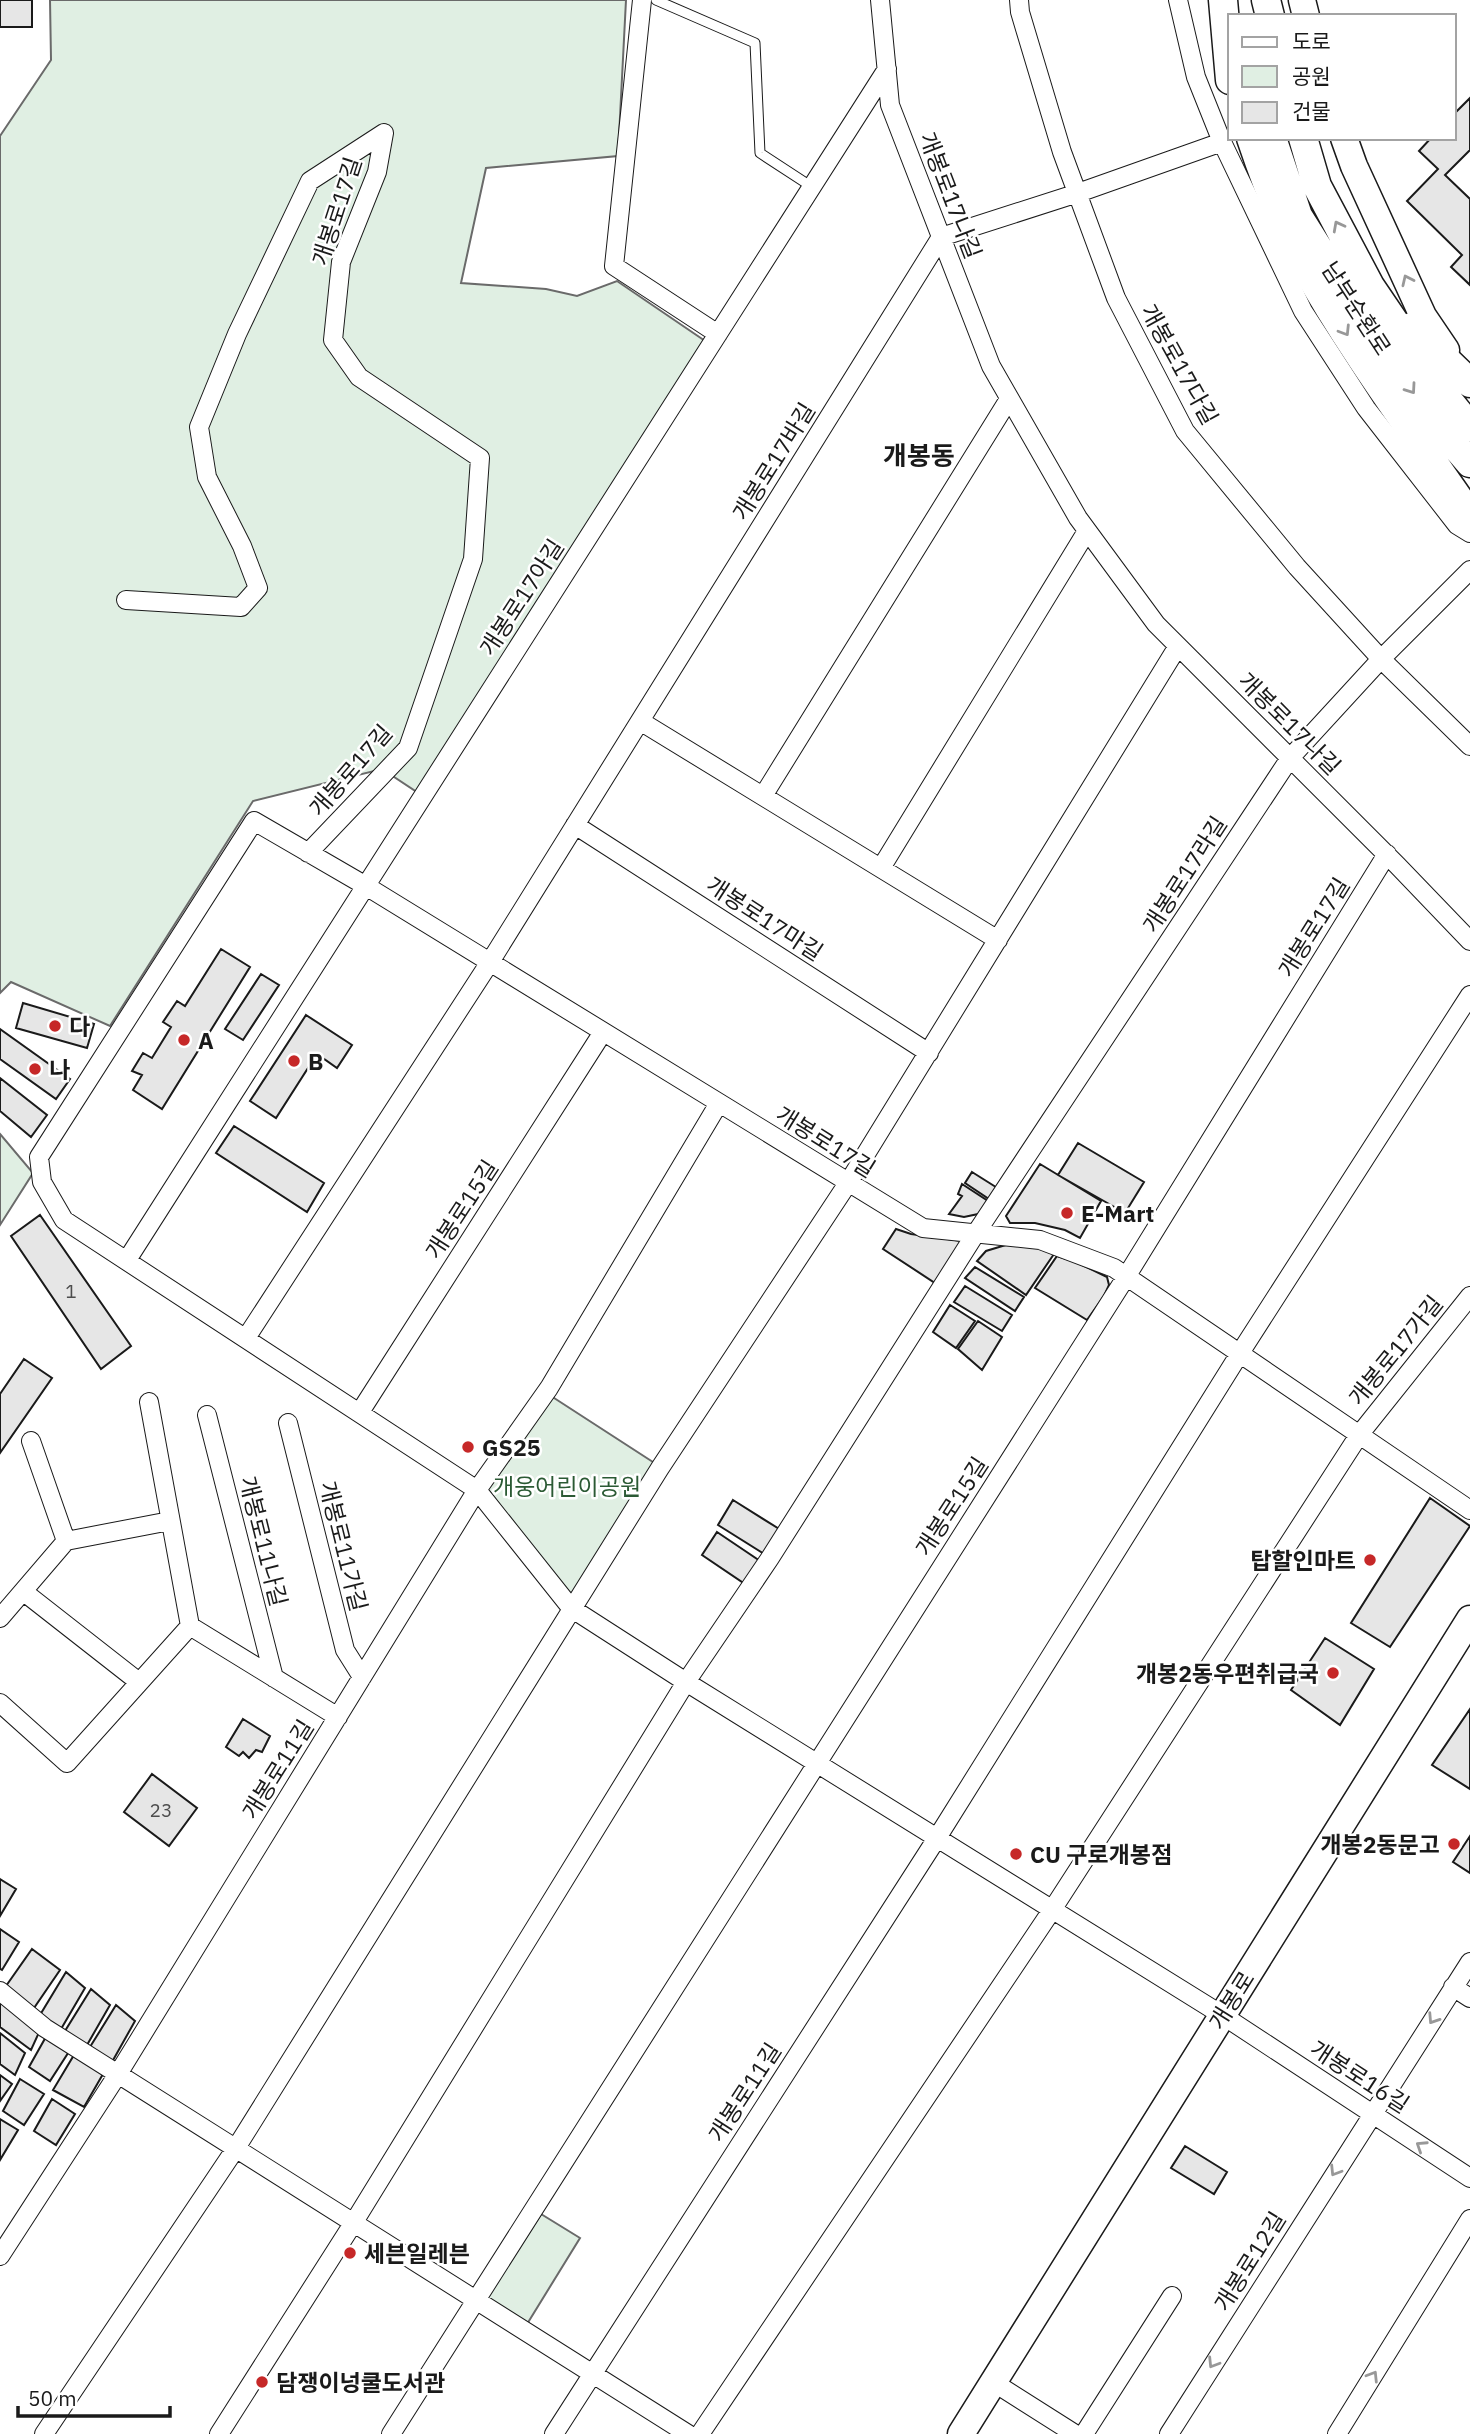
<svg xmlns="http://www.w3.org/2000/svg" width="1470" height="2434" viewBox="0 0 1470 2434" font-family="'IBM Plex Sans','Noto Sans KR',sans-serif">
  <rect width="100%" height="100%" fill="#fff"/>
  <path fill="#e0efe3" stroke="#6a6a6a" stroke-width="2" d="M50,0H626L618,156L486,168L461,283L546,289L577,296L617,281L711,345L423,796L382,769L253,801L110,1026L11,982L0,993V136L51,60Z
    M0,1134L33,1173L0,1225Z
    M551,1396L656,1464L572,1599L486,1487Z
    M541,2214L580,2238L524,2329L487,2298Z"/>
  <path fill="#e6e6e6" stroke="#1a1a1a" stroke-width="2" d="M0,0H32V27H0Z
    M1470,98V150L1445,175L1470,199V285L1451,267L1462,255L1407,201L1438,169L1419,151L1431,138H1454V114Z
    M221,949L250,967L162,1109L133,1090L142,1075L132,1071L143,1053L152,1058L171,1027L163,1022L177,1001L185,1006Z
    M261,974L279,985L243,1040L225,1029Z
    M23,1003L94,1024L87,1048L16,1028Z
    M306,1015L352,1045L337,1068L317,1054L276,1118L250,1101Z
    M0,1029L70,1079L56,1099L0,1059Z
    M0,1078L47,1115L31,1137L0,1111Z
    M234,1126L324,1183L307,1212L216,1153Z
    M1078,1143L1144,1182L1125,1213L1058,1175Z
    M1040,1164L1101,1201L1080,1238L1065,1230L1035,1223H1010L1006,1216Z
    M972,1172L999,1189L992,1201L965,1183Z
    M962,1184L988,1201L978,1214L964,1217L949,1214L962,1196L958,1194Z
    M40,1215L131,1346L101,1369L11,1236Z
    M896,1229L911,1234L962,1241L935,1283L883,1249Z
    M1009,1244L1041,1248L1054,1254L1026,1295L977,1261L986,1251Z
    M1057,1256L1076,1262L1107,1277L1109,1285L1104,1296L1087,1320L1035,1288Z
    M975,1267L1024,1297L1015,1311L965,1278Z
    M965,1286L1012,1315L1002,1331L954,1302Z
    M950,1305L975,1321L956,1348L933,1332Z
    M978,1321L1002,1337L982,1370L958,1349Z
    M24,1359L52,1378L0,1453V1394Z
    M1430,1498L1470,1526L1390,1647L1351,1623Z
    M733,1500L784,1532L769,1557L718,1525Z
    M717,1532L763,1563L748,1586L702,1555Z
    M1325,1638L1374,1669L1340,1725L1291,1690Z
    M1470,1709V1789L1432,1765Z
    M243,1719L270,1736L262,1752L256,1750L249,1758L243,1752L239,1756L226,1747Z
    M152,1774L197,1808L169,1846L124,1812Z
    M1470,1836V1873L1453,1862Z
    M0,1879L16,1889L0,1916Z
    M0,1929L19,1942L2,1970L0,1969Z
    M32,1949L60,1970L34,2008L6,1986Z
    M66,1972L85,1988L61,2029L40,2015Z
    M91,1989L110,2005L87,2045L65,2031Z
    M0,1998L41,2028L31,2050L0,2027Z
    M116,2005L135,2021L112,2062L90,2047Z
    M0,2033L25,2053L15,2075L0,2064Z
    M47,2035L70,2050L50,2081L29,2067Z
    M74,2055L103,2074L84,2107L53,2090Z
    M0,2075L12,2084L0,2101Z
    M20,2079L44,2094L24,2125L3,2111Z
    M52,2099L75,2114L56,2145L34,2131Z
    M0,2119L18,2130L0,2160Z
    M1185,2146L1227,2172L1214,2194L1171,2168Z"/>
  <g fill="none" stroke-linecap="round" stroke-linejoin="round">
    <defs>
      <path id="service" d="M656,0L755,43L760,153L812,187"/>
      <path id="minor" d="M642,0L614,266L718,334
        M880,0L890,105L991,366L1078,518L1156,624L1397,865L1470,941
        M1019,0L1020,12L1062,152L1116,298L1185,431L1297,567L1381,659L1470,746
        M1178,0L1196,77L1222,142L1303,311L1366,408L1457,525L1470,533
        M126,600L241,607L258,588L242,546L207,477L199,427L237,334L310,181L384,133L377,172L341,262L333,340L359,377L480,458L473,559L408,748L308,853
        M640,721L998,940
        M763,796L1009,399
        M575,825L929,1053
        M881,868L1087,531
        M127,1260L887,69
        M246,1338L490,962L941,237L1078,193L1222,142
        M149,1402L190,1626
        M360,1412L603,1032
        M207,1415L274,1678
        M288,1423L345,1650L362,1677
        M31,1441L66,1541
        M1470,1510L1114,1268L1040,1240L923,1228L366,886L254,821L39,1157L42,1182L64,1220L477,1490L571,1608L686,1682L1222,2015L1470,2178
        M66,1541L170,1521
        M24,1592L139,1682
        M0,1618L66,1541
        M0,1703L67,1763L190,1626L338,1717
        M1453,1987L1470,1998
        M0,1991L45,2028L688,2434
        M0,2256L118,2074L477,1490L549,1388L719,1103
        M993,2382L1075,2434
        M44,2434L236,2148L660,1468L848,1183L1178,646
        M219,2434L354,2222L686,1682L770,1558L976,1233L1290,758L1381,659L1470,570
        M391,2434L1126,1277L1387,854
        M554,2434L937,1838L1240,1353L1470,995
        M700,2434L1052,1910L1359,1435L1470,1296
        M1084,2434L1172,2296
        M1169,2434L1470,1962
        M1337,2434L1470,2219"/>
      <path id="secondary" d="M1302,0L1306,16
        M1344,138L1354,166L1423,316L1446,350
        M961,2434L1470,1619"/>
      <path id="primary" d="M1223,0L1230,80
        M1266,0L1270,16
        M1251,138C1265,180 1281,222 1302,261C1351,350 1413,432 1470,515
        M1272,138L1298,216L1376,340L1427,413L1470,463
        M1303,138L1317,186L1370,286L1444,395L1470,427
        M1412,327L1470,383"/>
    </defs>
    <use href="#service" stroke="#1a1a1a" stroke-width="11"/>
    <use href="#minor" stroke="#1a1a1a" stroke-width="20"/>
    <use href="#secondary" stroke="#1a1a1a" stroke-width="29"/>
    <use href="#primary" stroke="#1a1a1a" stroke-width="31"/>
    <use href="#service" stroke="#fff" stroke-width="9"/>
    <use href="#minor" stroke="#fff" stroke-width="18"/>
    <use href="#secondary" stroke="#fff" stroke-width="26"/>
    <use href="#primary" stroke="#fff" stroke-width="28"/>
  </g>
  <defs><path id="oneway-chevron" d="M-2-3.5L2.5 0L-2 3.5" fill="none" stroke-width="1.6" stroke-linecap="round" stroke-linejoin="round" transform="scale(1.75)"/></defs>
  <g stroke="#989898">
    <use href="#oneway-chevron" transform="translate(1338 226) rotate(-118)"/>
    <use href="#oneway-chevron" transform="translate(1407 280) rotate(-115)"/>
    <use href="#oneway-chevron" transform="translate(1345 331) rotate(58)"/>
    <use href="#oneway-chevron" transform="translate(1411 389) rotate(55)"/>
    <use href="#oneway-chevron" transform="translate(1433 2019) rotate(123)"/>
    <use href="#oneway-chevron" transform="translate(1421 2146) rotate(-147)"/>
    <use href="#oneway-chevron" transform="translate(1335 2171) rotate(122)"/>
    <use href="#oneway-chevron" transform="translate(1213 2363) rotate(122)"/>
    <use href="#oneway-chevron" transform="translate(1373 2376) rotate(-58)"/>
  </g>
  <g fill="#c62828" stroke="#fff" stroke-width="2.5">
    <circle cx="55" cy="1026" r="7"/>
    <circle cx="184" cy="1040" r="7"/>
    <circle cx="294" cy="1061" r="7"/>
    <circle cx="35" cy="1069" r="7"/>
    <circle cx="1067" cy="1213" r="7"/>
    <circle cx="468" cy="1447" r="7"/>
    <circle cx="1370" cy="1560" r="7"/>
    <circle cx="1333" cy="1673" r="7"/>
    <circle cx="1454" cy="1844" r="7"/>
    <circle cx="1016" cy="1854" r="7"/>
    <circle cx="350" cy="2253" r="7"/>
    <circle cx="262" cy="2382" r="7"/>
  </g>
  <g text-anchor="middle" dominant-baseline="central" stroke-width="5" stroke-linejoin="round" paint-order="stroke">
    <g font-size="19" fill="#4d4d4d">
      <text x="71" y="1291">1</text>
      <text x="161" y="1810">23</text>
    </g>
    <g font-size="23" fill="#1a1a1a" stroke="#fff">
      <text transform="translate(951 195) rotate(69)">개봉로17나길</text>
      <text transform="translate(336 211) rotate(-72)">개봉로17길</text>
      <text transform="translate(1357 308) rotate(57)">남부순환로</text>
      <text transform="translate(1180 364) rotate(61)">개봉로17다길</text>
      <text transform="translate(773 461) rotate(-58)">개봉로17바길</text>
      <text transform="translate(521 597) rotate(-57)">개봉로17아길</text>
      <text transform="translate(1290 723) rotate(45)">개봉로17나길</text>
      <text transform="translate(350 770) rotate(-49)">개봉로17길</text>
      <text transform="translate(1184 874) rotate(-57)">개봉로17라길</text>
      <text transform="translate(765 918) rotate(33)">개봉로17마길</text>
      <text transform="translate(1313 927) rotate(-58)">개봉로17길</text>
      <text transform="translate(826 1141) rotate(32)">개봉로17길</text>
      <text transform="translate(461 1209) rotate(-57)">개봉로15길</text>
      <text transform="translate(1395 1350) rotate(-51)">개봉로17가길</text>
      <text transform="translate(951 1506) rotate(-57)">개봉로15길</text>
      <text transform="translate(264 1541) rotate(76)">개봉로11나길</text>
      <text transform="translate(344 1546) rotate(76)">개봉로11가길</text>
      <text transform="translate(277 1769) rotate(-58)">개봉로11길</text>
      <text transform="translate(1231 2000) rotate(-58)">개봉로</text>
      <text transform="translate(1360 2076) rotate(33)">개봉로16길</text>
      <text transform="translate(744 2092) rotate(-57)">개봉로11길</text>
      <text transform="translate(1249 2261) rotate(-58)">개봉로12길</text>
    </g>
    <g font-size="23" font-weight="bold" fill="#1a1a1a" stroke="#fff" text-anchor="start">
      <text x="69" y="1026">다</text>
      <text x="198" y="1040">A</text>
      <text x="308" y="1061">B</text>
      <text x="49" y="1069">나</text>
      <text x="1081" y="1213">E-Mart</text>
      <text x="482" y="1447">GS25</text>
      <text x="1356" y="1560" text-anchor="end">탑할인마트</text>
      <text x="1319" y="1673" text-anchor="end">개봉2동우편취급국</text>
      <text x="1440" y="1844" text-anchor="end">개봉2동문고</text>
      <text x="1030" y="1854">CU 구로개봉점</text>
      <text x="364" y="2253">세븐일레븐</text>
      <text x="276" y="2382">담쟁이넝쿨도서관</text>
    </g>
    <g font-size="23" fill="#2b5a34" stroke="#fff">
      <text x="567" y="1486">개웅어린이공원</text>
    </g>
    <g font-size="26" font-weight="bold" fill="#1a1a1a" stroke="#fff">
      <text x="919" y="455">개봉동</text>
    </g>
  </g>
  <rect x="1228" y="14" width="228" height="126" fill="#ffffff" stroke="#a3a3a3" stroke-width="2"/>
  <rect x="1242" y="37" width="35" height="10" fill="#ffffff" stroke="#a3a3a3" stroke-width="2"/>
  <text x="1292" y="49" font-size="21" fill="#1a1a1a">도로</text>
  <rect x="1242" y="66" width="35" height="21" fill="#e0efe3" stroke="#a3a3a3" stroke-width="2"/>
  <text x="1292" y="84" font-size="21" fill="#1a1a1a">공원</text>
  <rect x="1242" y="102" width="35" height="21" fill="#e6e6e6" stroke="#a3a3a3" stroke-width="2"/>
  <text x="1292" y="119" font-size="21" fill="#1a1a1a">건물</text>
  <path d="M18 2406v10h152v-10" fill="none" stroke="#1a1a1a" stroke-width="3.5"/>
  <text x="28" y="2406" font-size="21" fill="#1a1a1a" stroke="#ffffff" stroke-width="5" paint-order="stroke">50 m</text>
</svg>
